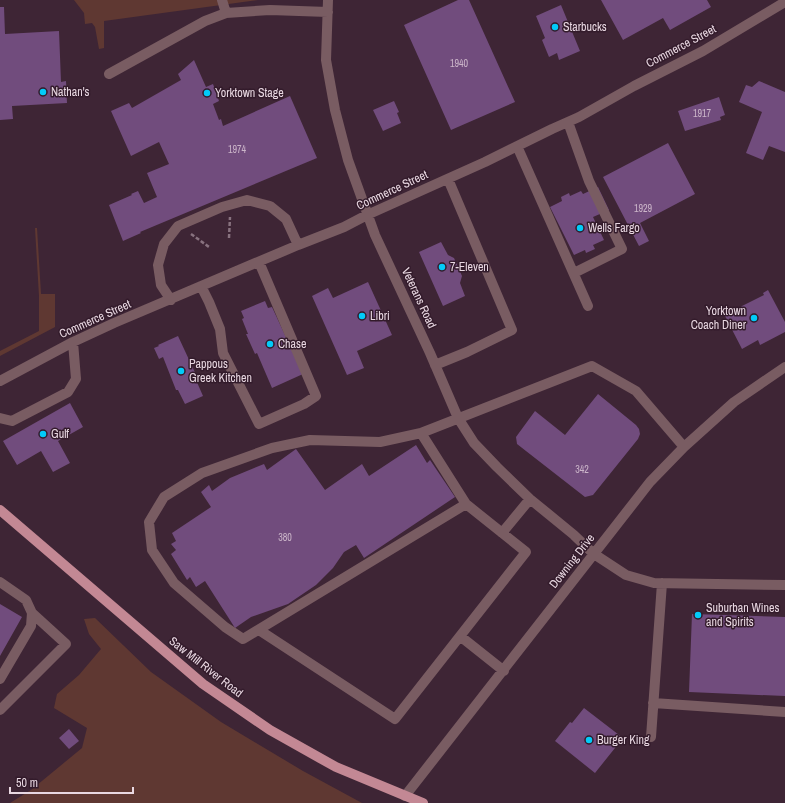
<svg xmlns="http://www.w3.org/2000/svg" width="785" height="803" viewBox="0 0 785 803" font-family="'Archivo Narrow',sans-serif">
  <rect width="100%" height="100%" fill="#3e2535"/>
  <path fill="#5f3832" d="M74,0H258L104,21V48L99,49L95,27L92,23L85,24L84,13Z
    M35,228H37L41,294H55V327L0,356V351L39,331V296Z
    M95,618L151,672L221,722L303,771L362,803H10L31,790L82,748L87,728L54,708L57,694L79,675L101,649L89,634L84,619Z"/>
  <path fill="#714c7d" d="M458,0H469L515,102L451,130L404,25Z
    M601,0H707L711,7L670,30L663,18L623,40Z
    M561,5L580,51L559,60L557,53L549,57L542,40L545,38L536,16Z
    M0,7H4L5,34L59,31L61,82L66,81L67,103L12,106L13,119L0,120Z
    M194,60L206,87L213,84L219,101L213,104L219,120L221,119L223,126L290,96L317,158L140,232L141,233L123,241L109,205L132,195L131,194L138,191L144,203L157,197L147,173L169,164L159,142L131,156L111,111L129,103L132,108L181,80L178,74Z
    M759,81L785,92V152L769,146L763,160L746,153L762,112L739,102L746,85L752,87Z
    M719,97L725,115L720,117L721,120L685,131L678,111Z
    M394,101L399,112L397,113L401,123L383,131L373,110Z
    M668,143L695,194L640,223L649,241L639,246L603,177Z
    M598,187L609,210L593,217L604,240L593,245L595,249L586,253L585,250L574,255L550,207L562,201L561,197L569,193L570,196L581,191L583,194Z
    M441,242L448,255L454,258L462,276L460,283L465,296L443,306L419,252Z
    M368,282L392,335L357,351L364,368L347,375L312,296L328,288L333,298Z
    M768,290L785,322V332L760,345L758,340L742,349L724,314L729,311L730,312L764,295L763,293Z
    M265,301L268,308L272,307L303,374L272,388L257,353L255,354L246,334H248L242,319L244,318L241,311Z
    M178,336L198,379L196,380L203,396L185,404L178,390H176L163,357L159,359L154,348L159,346L158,345Z
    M598,394L636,425L639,429L640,434L638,439L593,495L585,497L517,444L516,437L535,411L565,435Z
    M70,403L83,427L58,441L70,463L53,472L41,451L17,465L3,441Z
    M416,445L427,463L430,460L455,497L364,558L356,545L344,552L333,568L316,585L288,604L251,617L235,628L205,581L196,587L190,577L187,580L171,554L176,550L171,544L176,541L172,533L211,507L201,492L209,485L212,491L230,478L264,464L267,470L296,449L325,490L362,464L369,476Z
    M0,604L22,617L0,656Z
    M692,614L785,617V696L689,692Z
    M584,708L623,738L595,773L555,741L570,722L572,723Z
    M69,729L79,741L69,749L59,738Z"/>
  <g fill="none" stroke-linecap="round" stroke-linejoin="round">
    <path stroke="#88727f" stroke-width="2.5" stroke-dasharray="4 2" stroke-linecap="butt" d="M191,234L209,247
      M229,238L230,217"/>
    <path stroke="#795c62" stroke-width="10" d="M222,0L226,13
      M328,0L326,60L335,110L348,160L375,235L430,353L458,418L474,443L497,467L530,499L574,535L594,554L626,575L654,583L785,585
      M109,74L205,21L226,13L270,10L328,12
      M568,122L589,181L622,249L574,273
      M517,146L588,306
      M201,286L209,302L220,329L223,353L259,424L304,404L316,396L259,262
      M171,300L161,285L158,265L164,244L178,226L222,207L247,200L270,206L286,219L298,245
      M435,365L467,352L512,330L448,179
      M0,381L73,342L114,323L298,245L344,227L367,215L485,162L552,129L579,117L634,86L703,51L785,2
      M0,418L12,421L68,392L76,379L73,342
      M466,504L243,639L225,627L174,583L152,550L149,522L164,497L202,473L272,448L310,440L380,442L421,433L592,366L636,391L684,447
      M502,533L530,499
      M0,582L26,600L32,613L31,626L0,679
      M259,630L395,719L526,552L466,504L421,433
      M460,636L504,671
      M653,703L785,712
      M0,710L66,644L32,613
      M651,737L662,583
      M405,796L650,482L684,447L734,402L785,367"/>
    <path stroke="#c38894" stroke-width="10" d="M0,510L203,684L270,730L336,767L423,803"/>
  </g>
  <g fill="#02cbf9" stroke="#331b2b" stroke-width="1.5">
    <circle cx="555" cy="27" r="4"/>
    <circle cx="43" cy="92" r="4"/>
    <circle cx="207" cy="93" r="4"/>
    <circle cx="580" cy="228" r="4"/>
    <circle cx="442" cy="267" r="4"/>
    <circle cx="362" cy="316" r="4"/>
    <circle cx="754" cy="318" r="4"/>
    <circle cx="270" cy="344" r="4"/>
    <circle cx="181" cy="371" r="4"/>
    <circle cx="43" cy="434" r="4"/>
    <circle cx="698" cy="615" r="4"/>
    <circle cx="589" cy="740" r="4"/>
  </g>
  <g text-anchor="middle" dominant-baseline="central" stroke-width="3" stroke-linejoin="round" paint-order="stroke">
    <g font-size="10" fill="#cbb5c9">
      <text x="459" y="63">1940</text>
      <text x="702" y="113">1917</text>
      <text x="237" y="149">1974</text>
      <text x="643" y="208">1929</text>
      <text x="582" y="469">342</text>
      <text x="285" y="537">380</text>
    </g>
    <g font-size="12" fill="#e9d8e2" stroke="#331b2b" text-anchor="start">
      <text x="563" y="27">Starbucks</text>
      <text x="51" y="92">Nathan's</text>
      <text x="215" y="93">Yorktown Stage</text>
      <text x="588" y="228">Wells Fargo</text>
      <text x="450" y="267">7-Eleven</text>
      <text x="746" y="311" text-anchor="end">Yorktown<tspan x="746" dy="14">Coach Diner</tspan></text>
      <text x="370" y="316">Libri</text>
      <text x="278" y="344">Chase</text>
      <text x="189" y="364">Pappous<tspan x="189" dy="14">Greek Kitchen</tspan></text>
      <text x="51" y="434">Gulf</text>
      <text x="706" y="608">Suburban Wines<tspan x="706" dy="14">and Spirits</tspan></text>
      <text x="597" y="740">Burger King</text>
    </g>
    <g font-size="12" fill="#e9d8e2" stroke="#331b2b">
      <text transform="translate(681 46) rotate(-28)">Commerce Street</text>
      <text transform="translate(392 190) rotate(-25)">Commerce Street</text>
      <text transform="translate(419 298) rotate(65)">Veterans Road</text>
      <text transform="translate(95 319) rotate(-24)">Commerce Street</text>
      <text transform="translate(572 561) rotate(-52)">Downing Drive</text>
      <text transform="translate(206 667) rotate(38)">Saw Mill River Road</text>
    </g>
  </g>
  <path d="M10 787v6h123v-6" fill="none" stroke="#e9d8e2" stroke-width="2"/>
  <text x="16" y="787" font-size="12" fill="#e9d8e2" stroke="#331b2b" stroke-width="3" paint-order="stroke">50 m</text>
</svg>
